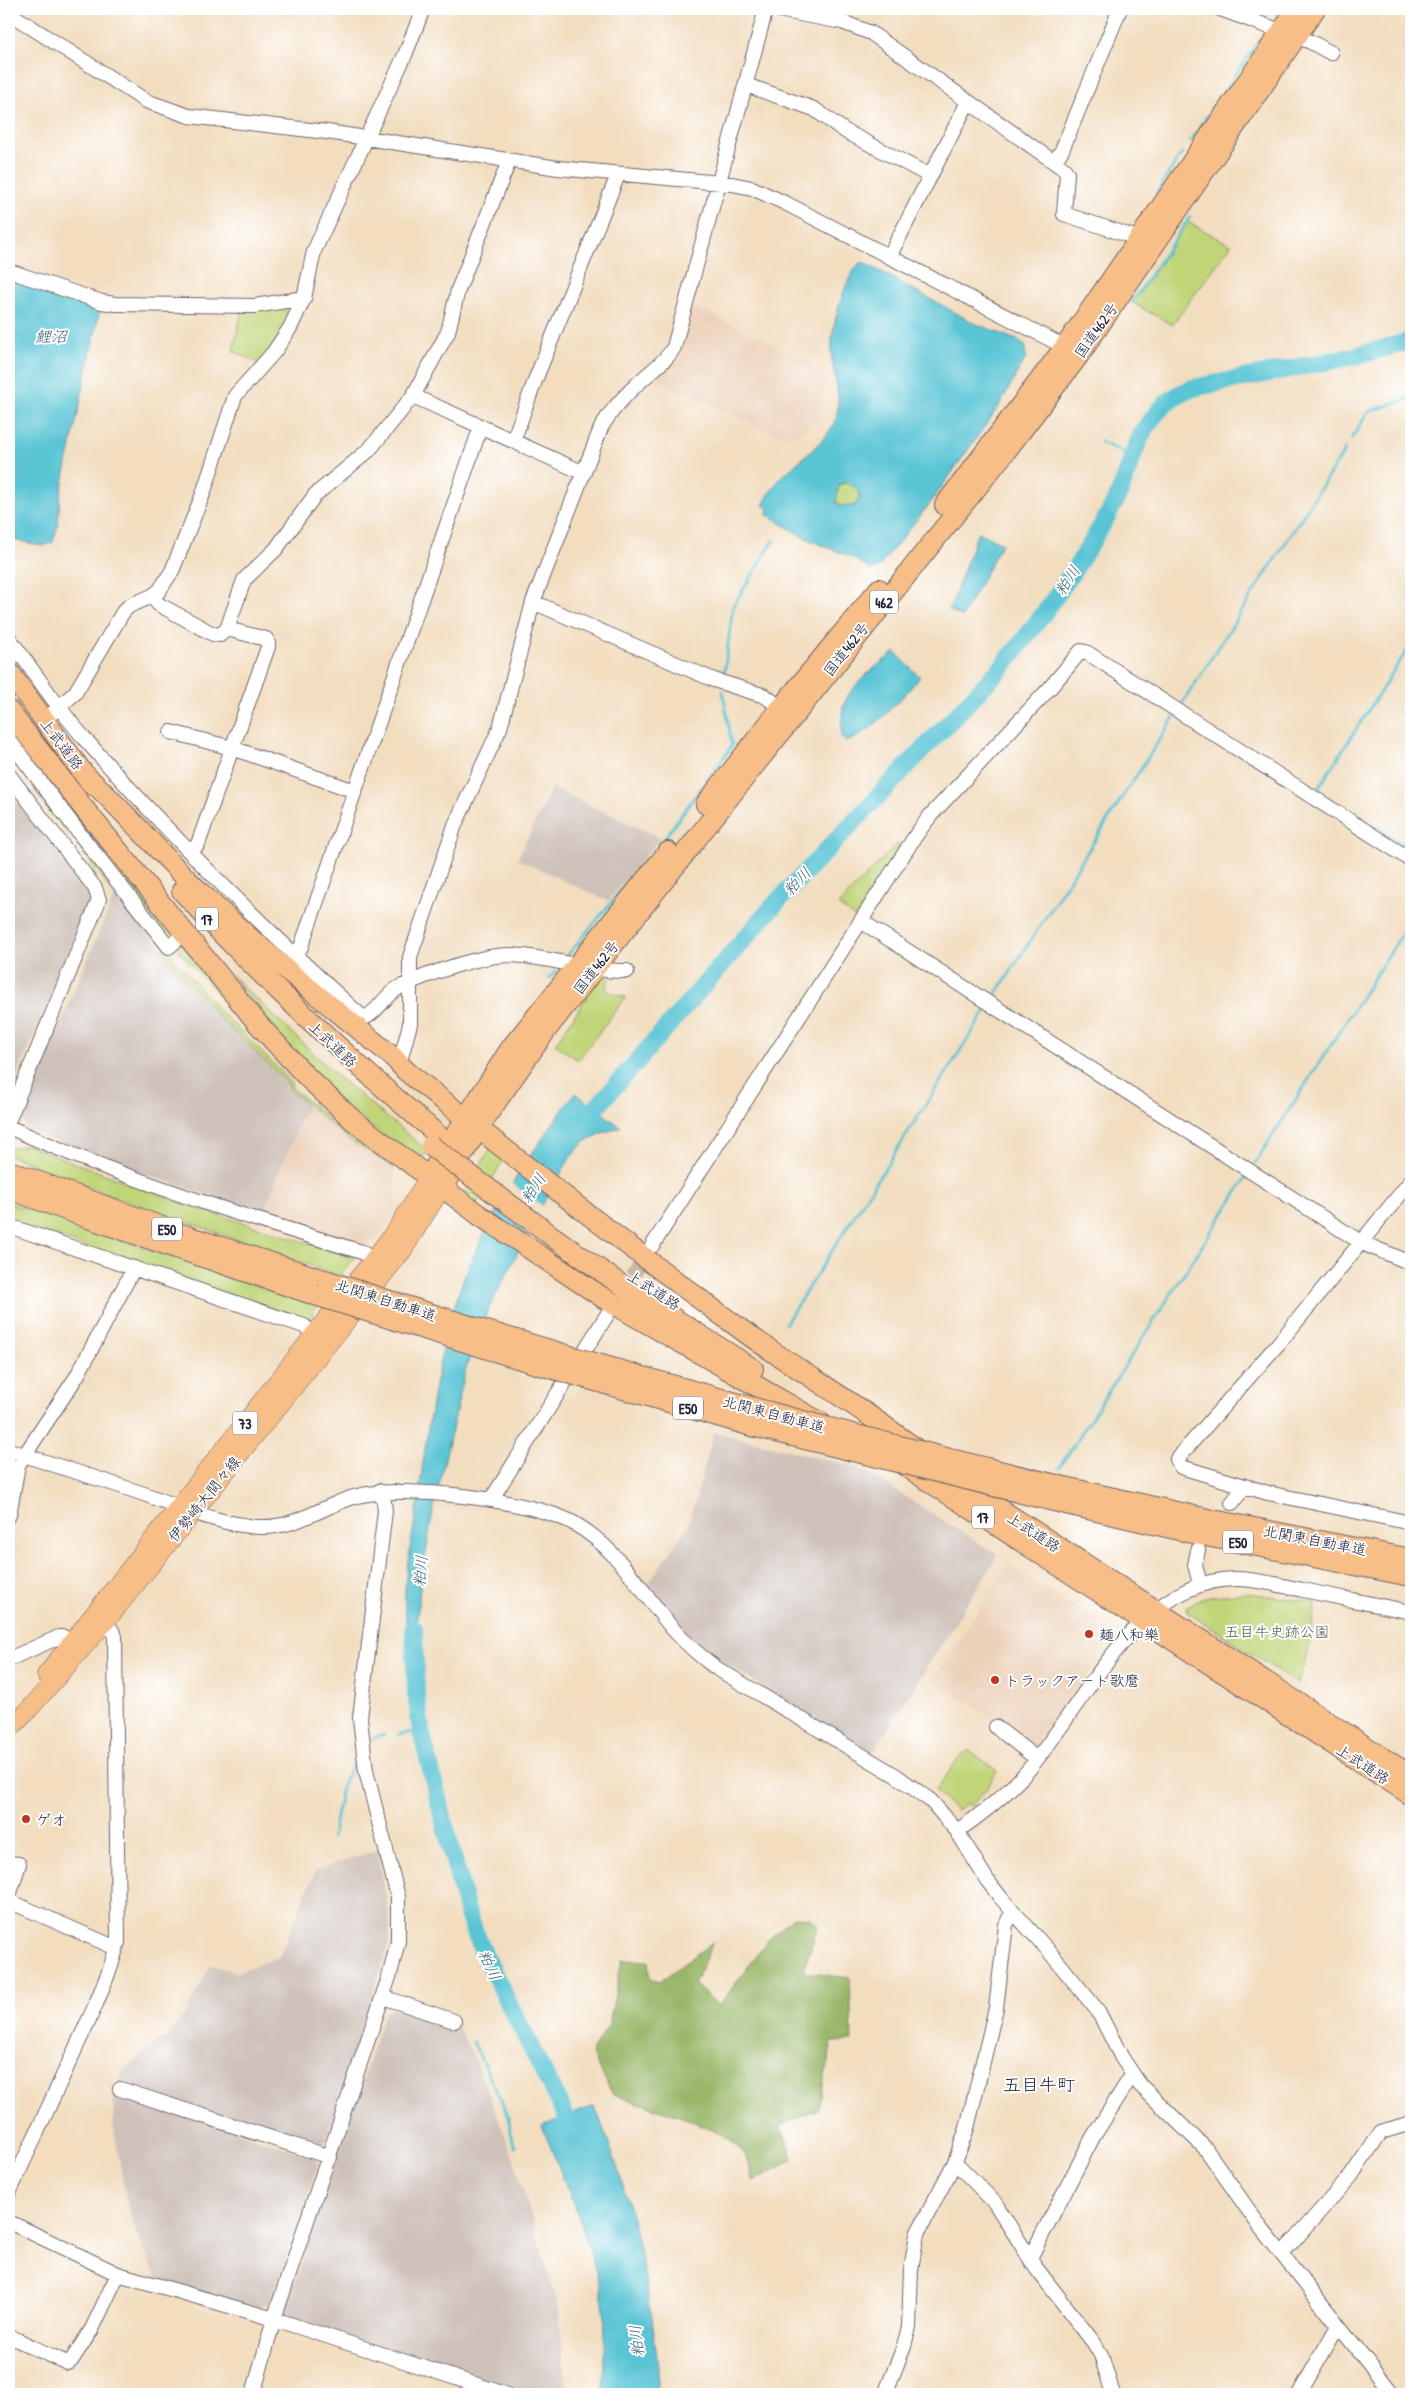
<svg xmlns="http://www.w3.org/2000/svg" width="1420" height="2403" viewBox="0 0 1420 2403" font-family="'Patrick Hand','Klee One',sans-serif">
  <rect width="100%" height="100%" fill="#fff"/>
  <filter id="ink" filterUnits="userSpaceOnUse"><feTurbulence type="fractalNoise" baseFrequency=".02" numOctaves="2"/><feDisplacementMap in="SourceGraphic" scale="10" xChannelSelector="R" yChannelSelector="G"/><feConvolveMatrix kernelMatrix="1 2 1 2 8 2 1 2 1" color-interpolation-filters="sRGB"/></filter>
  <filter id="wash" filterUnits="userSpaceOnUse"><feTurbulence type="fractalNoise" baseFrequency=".0096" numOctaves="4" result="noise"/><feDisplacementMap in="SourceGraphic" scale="20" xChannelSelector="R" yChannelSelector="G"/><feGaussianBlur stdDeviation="1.12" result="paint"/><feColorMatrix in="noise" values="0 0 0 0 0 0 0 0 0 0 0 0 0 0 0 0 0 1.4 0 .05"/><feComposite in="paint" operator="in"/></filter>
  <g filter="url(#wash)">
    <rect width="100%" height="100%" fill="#f2ddbf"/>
    <path fill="#ecd1b9" d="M692,305L798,356L822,371L825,395L819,420L798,434L785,438L651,378Z
      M307,1105L350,1140L395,1168L394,1183L397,1206L371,1245L363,1246L262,1214Z
      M1007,1565L1114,1631L1115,1634L1096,1657L1099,1660L1065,1704L1035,1749L934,1679Z"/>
    <path fill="#cec1b9" d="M552,788L661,838L608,901L517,859Z
      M9,792L88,891L90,905L9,1093Z
      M115,894L222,1020L287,1082L291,1091L307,1105L262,1214L84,1153L27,1129L22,1115Z
      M714,1432L860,1468L998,1555L873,1753L714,1657L684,1631L648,1584L688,1526Z
      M377,1850L389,1914L390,1932L387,1952L323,2146L318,2148L118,2084L123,2071L146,2050L166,2037L185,2014L211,1965L237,1972L279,1957L316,1870Z
      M391,2008L458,2027L475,2060L513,2156L559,2307L566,2394H524L291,2318L286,2308L385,2012Z
      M114,2091L315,2158L318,2164L272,2300L256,2309L158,2280L136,2233L126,2199L113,2123Z"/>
    <path fill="#c0d578" stroke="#717c5a" d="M1188,222L1231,245L1172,325L1133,303Z
      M296,305L277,339L258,363L233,351L242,309Z
      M835 495a12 12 0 1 1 24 0a12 12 0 1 1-24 0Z
      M22,744L245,1023L179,951V946L171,937L166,935L21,747Z
      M16,756L68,830L67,833L35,791L36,788L14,759Z
      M897,844L901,847L855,918L838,905Z
      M77,845H84L116,888L109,887Z
      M161,950H167L219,1010L291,1081L292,1088L350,1136L395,1168L350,1140L291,1091L287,1082L222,1020Z
      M231,975L338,1077L429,1152L428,1154L420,1156L416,1163L315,1080Z
      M605,975L609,976L606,991L626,997L578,1060L555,1044L595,985Z
      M27,1145L190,1206L355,1258L339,1276L334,1274L71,1181L9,1155V1146L13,1148Z
      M492,1146L506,1156L475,1207L461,1197Z
      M9,1203L317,1305L309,1321L305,1320L9,1221Z
      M1246,1593L1315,1602L1311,1639L1298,1684L1187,1612L1188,1606L1198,1600L1214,1596Z
      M969,1750L997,1771L987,1788L971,1806L967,1803L957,1811L935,1791L960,1757Z"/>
    <path fill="#98b668" stroke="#5d6c52" d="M793,1917L811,1918L818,1925L803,1972L850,1978L852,2041L832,2042L818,2109L780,2126L793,2160L753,2181C750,2171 747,2157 740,2149C721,2125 644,2105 613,2095L591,2052L609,2025L622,1960L648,1961L650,1979L659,1982L713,1942L694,1984L719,2006L767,1941Z"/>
    <path fill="#5ac5d5" stroke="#3e7488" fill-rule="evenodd" d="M860,263H865L976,324L1022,342L1025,346L1026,358L999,406L931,502L879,567L872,571L853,558L805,538L766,514L769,508L763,505C768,496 773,487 780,479C796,462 827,442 835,421C842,402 835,379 832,360C828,337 843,279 860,263ZM844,482L855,487L861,496L855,506H839L836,502L839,485Z
      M9,277L100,309L60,497L58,525L53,542L43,546L9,539Z
      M978,532L1002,543L962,617L949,610Z
      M895,652L920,677C902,698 872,733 846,742L841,737C842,726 840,712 845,702C853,683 879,664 895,652Z
      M575,1093L621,1127L602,1133L584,1142L570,1158L545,1200L489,1308L466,1368L433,1511L420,1588L414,1652C395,1605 410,1555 417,1507C427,1436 435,1363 458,1295C483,1221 529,1156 575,1093Z
      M594,2106C626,2180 643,2254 654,2334C656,2349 661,2380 656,2394H603L605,2318L601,2289L581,2222L542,2126Z"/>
    <path fill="#f2ddbf" d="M510,1182L544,1207L532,1230L498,1205Z"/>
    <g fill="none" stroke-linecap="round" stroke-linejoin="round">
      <path stroke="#5ac5d5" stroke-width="3" d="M1276,14L1280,9
        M1190,141L1261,38
        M1156,193L1182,153
        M1132,302L1190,217
        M1352,438L1368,412L1411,398
        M1100,442L1134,457
        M1411,644L1319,787L1320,793L1411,850
        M724,675L733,606L774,540
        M1182,704L1345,450
        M660,844L732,746L723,692
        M567,956L644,863
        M549,978L556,971
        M993,999L1174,717
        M1255,1163L1411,920
        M785,1324L987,1009
        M1059,1468L1246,1178
        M399,1734L421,1731
        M372,1740L378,1736L384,1735
        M332,1838L343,1782L354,1764
        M473,2042L509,2117L510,2132L515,2147"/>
      <path stroke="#5ac5d5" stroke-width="18" d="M581,1125L775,904L1002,667C1044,616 1082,562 1114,504C1128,480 1131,449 1147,426C1159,408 1172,396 1193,388L1355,356L1411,341
        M414,1628L416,1694L421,1731L468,1915L485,1956L566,2117L574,2139"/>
    </g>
  </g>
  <g filter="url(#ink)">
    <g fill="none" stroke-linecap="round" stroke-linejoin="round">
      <path stroke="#c8b8a5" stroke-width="14" stroke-dasharray="14 7" stroke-linecap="butt" d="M621,1294L649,1251"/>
      <defs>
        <path id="minor" d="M773,9L842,22L871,33L1064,169L1067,173L1064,214L1140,239
          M1220,9L1311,42L1331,53
          M9,13L146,101L189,116L327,132L558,168L732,184L752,188L785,203L1073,351
          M746,85L814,109L845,131L930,176
          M1055,161L1062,150L1120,9
          M889,257L968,102
          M9,271L102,302L115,304L255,306L304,298
          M413,396L584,473
          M513,441L536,378L618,175
          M152,596L158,604L213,634L220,635L227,629L244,580L276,549L315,495L369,450L413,396L448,332L458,290L509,161
          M533,602L714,680L765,696L788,713
          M9,638C36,675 61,713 92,747C176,842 267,931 361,1016L366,1017C380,1010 386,993 400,987C427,974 481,955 510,955C549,956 587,972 627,971
          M50,715L75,693L123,612L129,606L152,596L159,591L172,571L203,494L235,396L274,352L290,328L304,298L314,251L405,55L423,9
          M171,732L232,748L355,791
          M9,740L79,833L169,947L177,940
          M9,775L95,888L99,900L9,1119
          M191,852L198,844L268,647V642L266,639L227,629
          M861,921L1362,1243L1411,1263
          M294,955L301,947L481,426
          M399,1065L410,1024V957L455,825L500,728L533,602L601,428C612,408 627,393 644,378C655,368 668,359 674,347L766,9
          M9,1127C122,1179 243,1216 362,1252L373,1260
          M1411,1181L1278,1344L1177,1459L1181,1467L1268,1493L1411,1523
          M9,1226L304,1326L316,1335
          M652,1246L916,835L930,816L1049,689L1081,651L1086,652L1411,860
          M9,1450C53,1465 97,1478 141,1493C179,1506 219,1525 259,1527C295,1529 324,1505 357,1496C402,1484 534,1500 575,1524C617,1548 642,1592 672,1628C685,1643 700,1656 716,1668L895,1775L931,1801L957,1831L987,1880L1001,1898L1048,1950L1098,2011L1122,2058L1140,2085L1205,2148L1261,2228L1393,2394
          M491,1500L607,1315
          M1232,1503L1245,1486
          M9,1515L18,1465L77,1376L134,1268
          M1198,1550L1195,1565L1200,1584
          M9,1659L59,1637H64L70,1643
          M996,1727L1037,1759
          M957,1831C981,1815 1004,1796 1024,1775C1082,1710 1136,1579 1236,1579C1258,1579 1281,1586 1303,1590C1339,1597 1375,1605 1411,1612
          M9,1863L19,1864L9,1896
          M9,1901L116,1948
          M383,1997L454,2021
          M120,2089L330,2157
          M955,2162L995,2203L1036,2268L1094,2343L1101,2355L1113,2394
          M9,2193L96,2004L110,1969L118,1942L115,1636L106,1621
          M9,2222L118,2274L274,2319L505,2394
          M1282,2254L1351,2176L1381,2132L1411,2123
          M1030,2258L1093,2137L1132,2075
          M9,2336L67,2363L71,2361L92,2329L118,2274
          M253,2394L274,2319L390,1974L398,1941V1897L366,1771L360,1718L385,1511L384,1502L379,1491
          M885,2394L903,2349L909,2327L911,2269L917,2234L955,2162L967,2128L996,2008L1006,1925L1012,1912
          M1299,2394L1338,2326"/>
        <path id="major" d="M46,1675L373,1260L397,1229L428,1178
          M9,1730L26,1713L106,1621L289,1393L403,1250L442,1188"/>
        <path id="highway" d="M945,505L1065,347L1297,9
          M9,672L92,785
          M9,711L82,806L259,1025L306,1076L354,1121L479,1215L605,1299L821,1423
          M84,774C126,812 162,856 203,895C263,952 329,1005 393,1057L406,1071C518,1160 630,1249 746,1333C803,1374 865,1409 921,1453
          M706,804L781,708L879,589
          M182,891C262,979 348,1058 438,1135
          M9,1171L187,1236L328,1281
          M428,1178L511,1048L668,852
          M442,1188L487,1115L547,1029L745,777L1005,452L1079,355L1315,9
          M9,1189L91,1219L315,1295
          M556,1239L620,1284L753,1369
          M904,1465L1411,1795
          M949,1476L1411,1776
          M1069,1488L1208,1519L1411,1559
          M1066,1504L1201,1535L1411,1576"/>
      </defs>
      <use href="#minor" stroke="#6b6369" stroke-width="16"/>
      <use href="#major" stroke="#6b6369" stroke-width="19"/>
      <use href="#highway" stroke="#6b6369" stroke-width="22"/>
      <use href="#minor" stroke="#fff" stroke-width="14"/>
      <use href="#major" stroke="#f7be87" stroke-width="18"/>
      <use href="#highway" stroke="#f7be87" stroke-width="20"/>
      <defs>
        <path id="highway-bridge" d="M431,1146L556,1239
          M328,1281C572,1361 819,1428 1069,1488
          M315,1295L533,1363L748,1425L1066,1504"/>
      </defs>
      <use href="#highway-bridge" stroke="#6b6369" stroke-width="22" stroke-linecap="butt"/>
      <use href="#highway-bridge" stroke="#f7be87" stroke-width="20"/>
    </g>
  </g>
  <g fill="#c8321e" stroke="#fff" stroke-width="2">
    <circle cx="1089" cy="1634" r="5"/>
    <circle cx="995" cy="1680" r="5"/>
    <circle cx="26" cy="1819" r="5"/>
  </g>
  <g text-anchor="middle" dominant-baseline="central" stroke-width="4" stroke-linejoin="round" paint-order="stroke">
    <g fill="#fff" stroke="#646476" stroke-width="1">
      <rect x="870" y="590.5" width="28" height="23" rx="4"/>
      <rect x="196" y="907.5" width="22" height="23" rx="4"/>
      <rect x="152" y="1217.5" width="30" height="23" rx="4"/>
      <rect x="673" y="1396.5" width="30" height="23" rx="4"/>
      <rect x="232.5" y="1411.5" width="25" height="23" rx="4"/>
      <rect x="972" y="1505.5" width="22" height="23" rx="4"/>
      <rect x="1223" y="1530.5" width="30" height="23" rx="4"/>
    </g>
    <g font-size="14" font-weight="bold" fill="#22223b">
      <text x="884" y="602">462</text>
      <text x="207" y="919">17</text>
      <text x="167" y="1229">E50</text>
      <text x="688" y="1408">E50</text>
      <text x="245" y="1423">73</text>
      <text x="983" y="1517">17</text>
      <text x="1238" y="1542">E50</text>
    </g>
    <g font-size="15" fill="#22223b" stroke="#fff">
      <text transform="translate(1096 330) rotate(-55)">国道462号</text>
      <text transform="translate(846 649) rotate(-52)">国道462号</text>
      <text transform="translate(62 744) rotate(53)">上武道路</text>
      <text transform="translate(596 967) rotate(-52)">国道462号</text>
      <text transform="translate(333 1044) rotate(43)">上武道路</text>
      <text transform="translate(654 1290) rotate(33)">上武道路</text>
      <text transform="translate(386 1300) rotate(18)">北関東自動車道</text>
      <text transform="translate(774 1414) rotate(15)">北関東自動車道</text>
      <text transform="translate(204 1499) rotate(-51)">伊勢崎大間々線</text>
      <text transform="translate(1034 1532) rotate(33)">上武道路</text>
      <text transform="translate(1315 1540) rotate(11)">北関東自動車道</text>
      <text transform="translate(1363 1764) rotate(33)">上武道路</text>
    </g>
    <g font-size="15" fill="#51584d" stroke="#fff">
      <text x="1277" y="1631">五目牛史跡公園</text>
    </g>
    <g font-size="15" fill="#22223b" stroke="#fff" text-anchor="start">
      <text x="1099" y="1634">麺八和樂</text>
      <text x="1005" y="1680">トラックアート歌麿</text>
      <text x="36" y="1819">ゲオ</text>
    </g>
    <g font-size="16" font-style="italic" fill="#386379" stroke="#fff">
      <text x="51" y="336">鯉沼</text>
      <text transform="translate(1067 580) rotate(-57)">粕川</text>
      <text transform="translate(797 881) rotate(-46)">粕川</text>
      <text transform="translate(533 1188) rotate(-57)">粕川</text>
      <text transform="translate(420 1571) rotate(-85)">粕川</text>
      <text transform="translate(490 1965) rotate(65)">粕川</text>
      <text transform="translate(636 2341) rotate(-96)">粕川</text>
    </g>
    <g font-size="18" fill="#22223b" stroke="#fff">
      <text x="1039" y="2084">五目牛町</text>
    </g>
  </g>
  <rect width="1420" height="2403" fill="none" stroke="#fff" stroke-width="30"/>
</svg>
